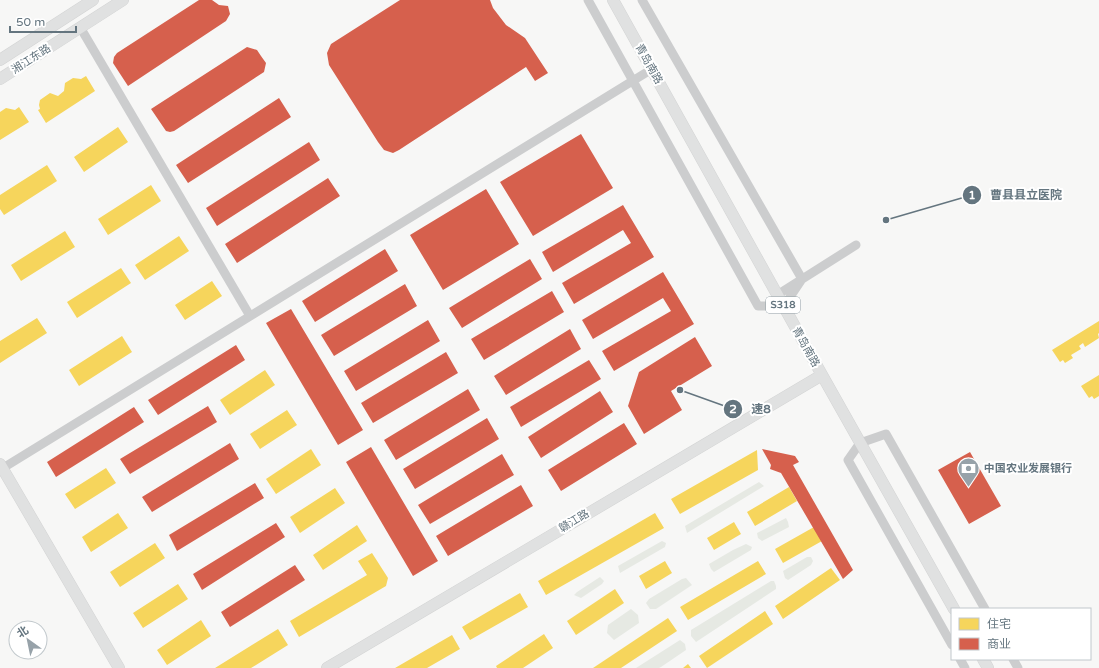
<svg xmlns="http://www.w3.org/2000/svg" width="1099" height="668" viewBox="0 0 1099 668" font-family="'Varela Round','Noto Sans SC',sans-serif">
  <rect width="100%" height="100%" fill="#f7f7f6"/>
  <path fill="#e6e9e3" d="M759,482L764,486L687,533L685,526Z
    M786,518L788,522L789,527L762,541L758,538L757,533Z
    M662,541L666,543L665,547L620,573L618,566Z
    M746,544L752,547L751,550L714,572L711,569L709,564L733,550Z
    M807,557H811L813,561L811,565L788,580L785,578L783,571Z
    M600,577L604,581L602,584L581,598L574,595L577,592Z
    M686,578L692,585L656,609H650L646,603L649,599L682,579Z
    M771,581H774L776,586V589L696,642L691,636V630Z
    M631,609L638,615L639,623L614,640L607,633L608,625Z
    M680,640L685,644L686,650L661,667L659,668H636Z"/>
  <path fill="#f6d55c" d="M86,76L95,91L46,123L38,110L40,109L39,105L40,100L50,93L58,96L64,91L65,83L73,78L81,79Z
    M19,107L29,122L0,140V112L6,108L15,110Z
    M118,127L128,142L84,172L74,157Z
    M47,165L57,181L4,215L0,209V195Z
    M151,185L161,201L108,235L98,219Z
    M65,231L75,247L21,281L11,265Z
    M179,236L189,251L145,280L135,265Z
    M121,268L131,283L77,318L67,302Z
    M212,281L222,296L185,320L175,305Z
    M37,318L47,333L0,363V341Z
    M1099,321V333L1098,334L1099,338L1085,347L1083,343L1079,346L1081,349L1071,355L1073,358L1065,363L1063,360L1060,362L1052,350Z
    M122,336L132,352L79,386L69,370Z
    M265,370L275,385L230,415L220,400Z
    M1099,375V396L1094,399L1092,396L1089,398L1081,386Z
    M287,410L297,425L260,449L250,434Z
    M311,449L321,465L276,494L266,479Z
    M757,450L758,470L680,514L671,499Z
    M106,468L116,483L75,509L65,494Z
    M789,487L797,501L755,526L747,512Z
    M335,488L345,503L300,533L290,517Z
    M118,513L128,528L91,552L82,537Z
    M655,513L664,528L546,595L538,581Z
    M734,522L741,534L714,550L707,538Z
    M357,525L367,541L323,570L313,555Z
    M814,527L822,541L783,563L775,549Z
    M155,543L165,558L120,587L110,572Z
    M372,553L388,578L386,586L299,637L290,621L367,575L358,561Z
    M665,561L672,573L646,589L639,576Z
    M758,561L766,574L688,620L680,607Z
    M831,568L840,580L783,619L775,606Z
    M178,584L188,599L143,628L133,613Z
    M615,589L624,603L576,635L567,621Z
    M520,593L528,607L470,640L462,627Z
    M765,611L773,624L707,668L699,656Z
    M668,618L677,631L621,668H593Z
    M201,620L211,636L167,665L157,650Z
    M278,629L288,645L251,668H215Z
    M544,634L553,648L523,668H497L496,666Z
    M452,635L460,649L427,668H395Z
    M688,664L691,668H683Z"/>
  <path fill="#d6604d" d="M199,0H212L219,5L228,6L230,14L226,21L128,86L113,63L114,57L117,53Z
    M400,0H490L493,8L506,25L525,38L548,73L535,81L526,67L399,150L393,153L384,150L378,142L329,65L327,53L331,44Z
    M247,47L257,50L261,56L266,63L264,72L174,131L170,132L166,131L151,109Z
    M279,98L291,117L188,183L176,165Z
    M581,134L613,188L533,236L500,182Z
    M309,142L320,160L217,226L206,208Z
    M328,178L340,196L237,263L225,244Z
    M486,189L519,244L443,290L410,235Z
    M623,205L654,257L574,304L562,283L631,243L623,230L553,272L542,252Z
    M385,249L398,271L315,322L302,301Z
    M530,259L542,279L462,328L449,308Z
    M663,272L694,324L614,371L602,351L671,311L663,298L593,339L582,320Z
    M405,284L417,306L334,356L321,335Z
    M552,291L564,312L484,360L471,339Z
    M291,309L363,430L338,445L266,323Z
    M428,320L440,341L356,391L344,371Z
    M570,329L581,349L506,395L494,376Z
    M695,337L712,366L671,391L682,410L644,434L628,406L639,372Z
    M236,345L245,360L158,415L148,400Z
    M446,352L458,373L373,423L361,403Z
    M589,360L601,379L521,427L510,407Z
    M468,389L480,410L396,460L384,440Z
    M600,391L613,412L541,458L528,437Z
    M208,406L217,422L130,474L120,459Z
    M134,407L144,422L56,477L47,462Z
    M487,418L499,439L415,489L403,469Z
    M624,423L637,444L561,491L548,470Z
    M230,443L239,459L152,512L142,497Z
    M371,447L438,561L413,576L346,462Z
    M762,449L795,456L799,462L793,465L853,570L843,579L781,473L770,469L771,465Z
    M970,452L1001,506L969,524L938,470Z
    M502,454L514,475L430,524L418,505Z
    M255,483L264,498L177,551L169,535Z
    M521,485L533,506L448,556L436,536Z
    M276,523L285,537L202,590L193,574Z
    M295,565L305,580L230,627L221,612Z"/>
  <g fill="none" stroke-linecap="round" stroke-linejoin="round">
    <defs>
      <path id="major" d="M613,0L822,375L954,609
        M0,60L93,0
        M0,79L123,0
        M0,464L119,668
        M983,659L988,668
        M327,668L822,375"/>
    </defs>
    <use href="#major" stroke="#d3d4d4" stroke-width="12"/>
    <path stroke="#cccdce" stroke-width="9" d="M588,0L758,306H784L802,279L642,0
      M80,27L250,316
      M777,295L856,245
      M3,468L652,69
      M952,645L848,460L860,443L886,434L985,609
      M960,659L965,668
      M1013,659L1018,668"/>
    <use href="#major" stroke="#e0e1e1" stroke-width="11"/>
  </g>
  <defs>
    <symbol id="bank-pin" viewBox="-11 -11 22 30"><path d="M0 17L-7.5 6A9.5 9.5 0 1 1 7.5 6Z" fill="#97a2a9" stroke="#fff"/><path d="M-6-4H6V4H-6ZM0-2.3a2.3 2.3 0 1 0 0 4.6a2.3 2.3 0 1 0 0-4.6Z" fill="#fff"/></symbol>
  </defs>
  <g fill-rule="evenodd">
    <use href="#bank-pin" x="956" y="456" width="25" height="34"/>
  </g>
  <g text-anchor="middle" dominant-baseline="central" stroke-width="4" stroke-linejoin="round" paint-order="stroke">
    <rect fill="#fff" stroke="#929ea5" stroke-width="1" x="766" y="297" width="34" height="16" rx="3"/>
    <g font-size="10" font-weight="bold" fill="#64757f">
      <text x="783" y="305">S318</text>
    </g>
    <g font-size="11" fill="#64757f" stroke="#fff">
      <text transform="translate(31 59) rotate(-33)">湘江东路</text>
      <text transform="translate(649 64) rotate(61)">青岛南路</text>
      <text transform="translate(806 347) rotate(61)">青岛南路</text>
      <text transform="translate(574 521) rotate(-31)">赣江路</text>
    </g>
    <g font-size="11" font-weight="bold" fill="#64757f" stroke="#fff" text-anchor="start">
      <text x="984" y="468">中国农业发展银行</text>
    </g>
  </g>
  <path fill="none" stroke="#64757f" stroke-width="1.5" d="M886 220L972 195M680 390L733 409"/>
  <g fill="#64757f" stroke="#fff" stroke-width="1.5">
    <circle cx="886" cy="220" r="4"/>
    <circle cx="680" cy="390" r="4"/>
    <circle cx="972" cy="195" r="10"/>
    <circle cx="733" cy="409" r="10"/>
  </g>
  <g font-size="12" text-anchor="middle" font-weight="bold" fill="#fff">
    <text x="972" y="199">1</text>
    <text x="733" y="413">2</text>
  </g>
  <g font-size="12" text-anchor="middle" font-weight="bold" fill="#64757f" stroke="#fff" stroke-width="4" stroke-linejoin="round" paint-order="stroke">
    <text x="1026" y="199">曹县县立医院</text>
    <text x="761" y="413">速8</text>
  </g>
  <rect x="951" y="608" width="140" height="52" fill="#ffffff" stroke="#c1c8cc"/>
  <rect x="959" y="618" width="20" height="12" fill="#f6d55c" stroke="#c1c8cc"/>
  <text x="987" y="628" font-size="12" fill="#64757f">住宅</text>
  <rect x="959" y="638" width="20" height="12" fill="#d6604d" stroke="#c1c8cc"/>
  <text x="987" y="648" font-size="12" fill="#64757f">商业</text>
  <g transform="translate(28 640) rotate(327)"><circle r="19" fill="#ffffff" stroke="#c1c8cc"/>
  <path d="M0-3L7 15L0 10L-7 15Z" fill="#97a2a9"/>
  <text y="-6" font-size="11" font-weight="bold" text-anchor="middle" fill="#64757f">北</text>
  </g>
  <path d="M10 26v6h66v-6" fill="none" stroke="#64757f" stroke-width="2"/>
  <text x="16" y="26" font-size="12" fill="#64757f" stroke="#ffffff" stroke-width="3" paint-order="stroke">50 m</text>
</svg>
